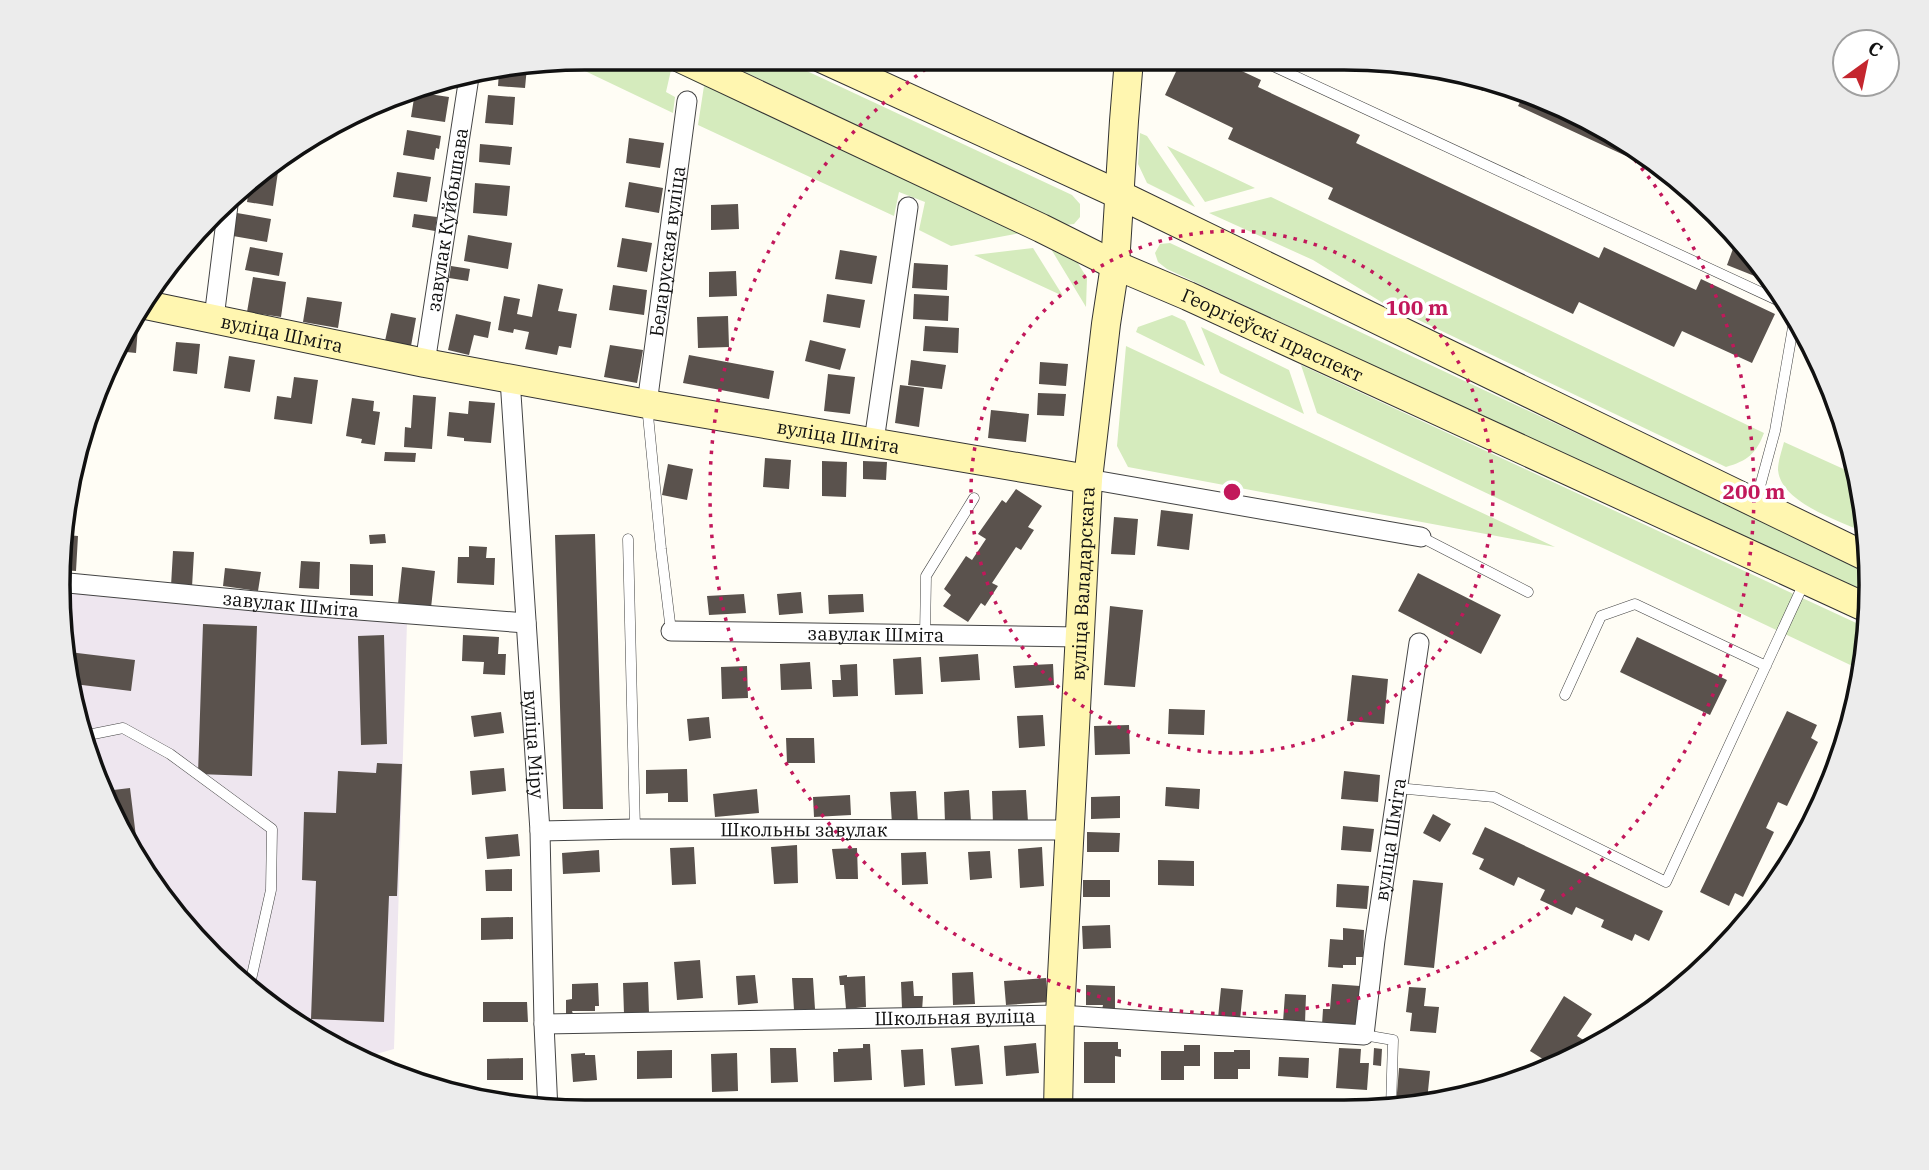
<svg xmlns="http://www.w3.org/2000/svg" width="1929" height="1170" viewBox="0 0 1929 1170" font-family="'IBM Plex Serif',serif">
  <rect width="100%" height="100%" fill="#fffdf5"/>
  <path fill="#eee6ef" d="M58,590L407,622L394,1049L362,1058L292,1023L166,906L86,755Z"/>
  <path fill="#d5ebbd" d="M585,58H656L1026,232L951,246L919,230L925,202L899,192L894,216L698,125L704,86L671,70L666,92L675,97L673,113L564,61Z
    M715,58H779L1072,195L1080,204V217L1074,224L1066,225Z
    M1140,133L1147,136L1195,207L1147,183L1138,164Z
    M1167,146L1255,188L1205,202Z
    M1271,197L1764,433C1756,454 1747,461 1726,467L1383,303L1313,260L1209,213Z
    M1170,243L1870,571L1871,585L1870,598L1167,269L1158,262L1155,253L1160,244Z
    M1048,244L1076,260L1087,278L1086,307Z
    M1033,248L1063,296L974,255Z
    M1172,315L1185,321L1205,366L1136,332L1138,327Z
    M1201,327L1289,370L1304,414L1220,373Z
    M1126,346L1555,547L1128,467L1117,446Z
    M1301,365L1867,628L1863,671L1317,413Z
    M1784,442L1859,476L1866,533C1840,521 1781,503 1778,470C1778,461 1782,450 1784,442Z"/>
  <path fill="#5a524d" d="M1182,59H1216L1261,80L1258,87L1360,135L1356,143L1599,258L1604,247L1696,290L1701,279L1775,314L1752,363L1682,331L1674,347L1579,302L1573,314L1328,199L1333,188L1228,139L1233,128L1165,95Z
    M527,67L525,88L498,86L499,72Z
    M1444,72L1475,78L1488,81L1483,91Z
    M415,92L449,97L445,122L411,117Z
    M1525,92L1637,147L1678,180L1518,106Z
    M488,95L515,97L513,125L485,123Z
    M407,130L441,136L439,149L436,148L434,160L403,155Z
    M629,138L664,143L660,168L626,163Z
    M480,144L512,147L510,165L479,162Z
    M269,164L279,165L273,206L247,202L250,182L264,166Z
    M397,172L431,177L427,202L393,197Z
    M629,182L663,188L659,213L625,207Z
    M475,183L510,186L507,216L473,213Z
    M738,204L739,229L711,230V205Z
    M237,213L271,219L267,242L233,236Z
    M414,214L437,217L435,231L412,227Z
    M468,235L512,243L508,269L464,261Z
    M622,238L652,243L647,272L617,267Z
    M1734,246L1750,252L1765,271L1762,279L1727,265Z
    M250,247L283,253L279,276L245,270Z
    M840,250L877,256L872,284L835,279Z
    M914,263L948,265L947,290L912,288Z
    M451,266L470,269L468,281L449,278Z
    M736,271L737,296L709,297V272Z
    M253,277L286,282L281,317L247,312Z
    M538,284L563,289L558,311L577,314L571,348L559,346L557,355L525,349L529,332L514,329L513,333L498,330L504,296L520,299L517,314L532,317Z
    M613,285L647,290L644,315L609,310Z
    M827,294L865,300L860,328L823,322Z
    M914,294L949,296L948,321L913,319Z
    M307,297L342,302L338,328L303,322Z
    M391,313L416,318L411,346L385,341Z
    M456,314L491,322L488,338L474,335L469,355L448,350Z
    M728,316L729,347L698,348L697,317Z
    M130,326L138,327L136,353L117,351Z
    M925,326L959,328L958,353L923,351Z
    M810,340L846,349L840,370L805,361Z
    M176,342L200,344L197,374L173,371Z
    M610,345L643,350L637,383L604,377Z
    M689,355L774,371L769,399L683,383Z
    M229,356L255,360L250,392L224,388Z
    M911,360L946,365L942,389L908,385Z
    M1040,362L1068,364L1066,386L1039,384Z
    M1826,373L1831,384L1836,401L1823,394L1828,384L1822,381Z
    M828,374L855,377L850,414L824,411Z
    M294,377L318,380L312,424L274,419L277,396L291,398Z
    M900,385L924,388L919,427L895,423Z
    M1038,393L1066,394L1064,416L1037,415Z
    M413,395L436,397L432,449L404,447L405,427L411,428Z
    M352,398L374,401L373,411L380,412L375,445L361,443L362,439L346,436Z
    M469,401L495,403L491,443L464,441V438L447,436L449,412L468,414Z
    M991,410L1029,414L1026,442L988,438Z
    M385,452L416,453L415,462L384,461Z
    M765,458L791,460L789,489L763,487Z
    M822,461L847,462L846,497L822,496Z
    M863,461L887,462L886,480L863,479Z
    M668,464L693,469L687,500L662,495Z
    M1016,489L1042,506L1028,527L1034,530L1021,550L1016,547L992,583L998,586L985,606L981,603L968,622L943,606L951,595L944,589L966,556L972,560L986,539L978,534L1002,500L1006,503Z
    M1161,510L1193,514L1189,550L1157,546Z
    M1114,517L1138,519L1135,555L1111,554Z
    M385,534L386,543L370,544L369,535Z
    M595,534L603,809H563L555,535Z
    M66,535L78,536L76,571L60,570Z
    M469,546L487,547L486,558H495L494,585L457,583L458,557H469Z
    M173,551L194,552L192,587L171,586Z
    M301,561L320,562L319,589L299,588Z
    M350,564L373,565V596L350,595Z
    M402,567L435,571L431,608L398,604Z
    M225,568L261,572L258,591L223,586Z
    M1418,573L1501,615L1481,654L1398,611Z
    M801,592L803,613L779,615L777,594Z
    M744,594L746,613L709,615L707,596Z
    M863,594L864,612L829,614L828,595Z
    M1110,606L1143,610L1135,687L1104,685Z
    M203,624L257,626L252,776L198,774Z
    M384,635L387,744L361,745L358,636Z
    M463,635L499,637L498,654H506L505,675L483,674L484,662L462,661Z
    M1637,637L1727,680L1710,715L1620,672Z
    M69,652L135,660L131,691L74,684Z
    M978,654L980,680L941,682L939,657Z
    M921,657L923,694L895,695L893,659Z
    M810,662L812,689L781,690L780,664Z
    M857,664L858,696L833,697L832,680H841L840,665Z
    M1053,664L1054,685L1015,688L1013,666Z
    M747,666L748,698L722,699L721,667Z
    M1352,675L1388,679L1384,724L1347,721Z
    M1169,709L1205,710L1204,735L1168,734Z
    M1787,711L1817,725L1811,738L1818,742L1787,806L1778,802L1766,828L1774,832L1743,897L1735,893L1729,906L1700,892Z
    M501,712L504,733L474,737L471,716Z
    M1043,715L1045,746L1019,748L1017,716Z
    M709,717L711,738L689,741L687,719Z
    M1129,725L1130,754L1095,755L1094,726Z
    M786,738H814L815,763H787Z
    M377,763L402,764L397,896H389L384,1022L311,1019L316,881L302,880L304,812L336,813L338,771L376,773Z
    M504,768L506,791L472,795L470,771Z
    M687,769L688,802H668V793L646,794V770Z
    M1344,771L1380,775L1378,802L1341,799Z
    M1166,787L1200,789L1199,809L1165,806Z
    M130,788L138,853L105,791Z
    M757,789L759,813L715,817L713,794Z
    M969,790L971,822L945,823L944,792Z
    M1026,790L1028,822L993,824L992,791Z
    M916,791L918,823L892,824L890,792Z
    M850,795L851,815L814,817L813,797Z
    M1120,796V818L1091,819V797Z
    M1433,814L1451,824L1440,842L1423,833Z
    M1343,826L1374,829L1371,852L1341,850Z
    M1485,827L1663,911L1649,941L1635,934L1632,941L1601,927L1604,920L1576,907L1572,915L1540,900L1545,890L1518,877L1514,886L1479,869L1484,859L1472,854Z
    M1087,832L1120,833L1119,852H1087Z
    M518,834L520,856L487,859L485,837Z
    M797,845L798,883L774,884L771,847Z
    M694,847L696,884L672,885L670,848Z
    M1042,847L1044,886L1020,888L1018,849Z
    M857,848L858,879H836L832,849Z
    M599,850L600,872L563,874L562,853Z
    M990,851L992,878L970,880L968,852Z
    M926,852L928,884L902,885L901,853Z
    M1158,860L1194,861V886L1158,885Z
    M512,869V891H486L485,870Z
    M1083,880H1110V897H1083Z
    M1413,880L1443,883L1434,968L1404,965Z
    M1337,884L1369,886L1367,909L1336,907Z
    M513,917V939L481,940V918Z
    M1110,925L1111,948L1083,949L1082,926Z
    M1343,928L1364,930L1363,957H1356V965H1343V968L1328,967L1330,939L1343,940Z
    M700,960L703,998L677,1000L674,962Z
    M973,972L975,1004L953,1005L952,973Z
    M755,975L758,1003L738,1005L736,976Z
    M847,975V977L865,976L866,1007L846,1009L844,985H840L839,976Z
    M792,978H813L815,1009L794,1010Z
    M1046,978L1048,1002L1006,1005L1004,981Z
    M913,981L914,996H923L922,1011H917V1008L902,1009L901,982Z
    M648,982L649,1013L624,1014L623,983Z
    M598,983L599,1006H595V1011H572L573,1014H566V1000L572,999V984Z
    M1332,984L1360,986L1357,1028L1322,1025L1323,1009H1330Z
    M1086,985L1115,986V1010H1102L1103,1005H1086Z
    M1409,987L1426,988L1424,1006L1439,1007L1436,1033L1410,1031L1412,1013L1406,1012Z
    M1221,988L1243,990L1240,1020L1218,1018Z
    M1285,994L1306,995L1305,1023L1283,1022Z
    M1564,996L1592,1014L1577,1036L1595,1047L1576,1056L1568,1051L1560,1063L1554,1066L1530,1051Z
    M483,1002H527L528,1022H483Z
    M1084,1042H1118V1049H1121V1057L1115,1056V1083H1084Z
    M1036,1043L1039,1073L1006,1076L1004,1046Z
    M863,1044H870L872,1080L834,1082L833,1052H838V1049L863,1048Z
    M979,1045L983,1084L955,1086L951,1048Z
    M1184,1045H1200V1066H1184V1080H1161V1051H1184Z
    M770,1048H796L798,1082L771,1083Z
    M1339,1048L1361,1049L1360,1063H1369L1367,1090L1336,1088Z
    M1374,1048L1382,1049L1381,1066L1373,1065Z
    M923,1049L925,1085L904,1087L901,1050Z
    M672,1050V1078L637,1079V1051Z
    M1234,1050H1250V1069H1238V1079H1214V1052H1234Z
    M585,1053V1055H595L597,1080L573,1082L571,1054Z
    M737,1053L738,1091L712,1092L711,1054Z
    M1279,1057L1309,1058L1308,1078L1278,1076Z
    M523,1058V1080H487V1059Z
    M1399,1068L1430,1071L1427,1101L1405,1106L1396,1105Z"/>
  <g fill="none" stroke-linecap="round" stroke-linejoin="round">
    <defs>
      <path id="lane" d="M1258,59L1790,306
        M647,405L661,549L671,631
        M1756,501L1775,431L1795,316
        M1421,537L1528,592
        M628,539L635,829
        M925,635L926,576L974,498
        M1565,695L1601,616L1635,604L1766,666
        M83,736L123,728L170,754L272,829L271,890L250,984
        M1397,788L1494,797L1666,882L1804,583
        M1364,1035L1393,1040L1391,1109"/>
      <g id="street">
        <path d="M214,318L228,205"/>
        <path id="s1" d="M425,363L469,77"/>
        <path id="s2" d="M510,379L540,831L544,1024L548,1111"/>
        <path id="s3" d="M647,404L687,101"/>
        <path d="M874,441L908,207"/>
        <path d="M1088,479L1421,537"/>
        <path id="s4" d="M58,582L307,606L526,623"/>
        <path id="s5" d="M671,631L1079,637"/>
        <path id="s6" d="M540,831L635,829L1069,830"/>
        <path id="s7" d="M544,1024L1060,1015L1364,1035L1375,940L1419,643"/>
      </g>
      <g id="secondary">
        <path id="s8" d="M680,58L1041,228L1115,265L1188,296L1869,609"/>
        <path d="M821,58L1120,195L1869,558"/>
        <path id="s9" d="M141,304L425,363L647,404L1088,479"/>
        <path id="s10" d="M1058,1111L1060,1015L1088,479L1106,324L1115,265L1124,121L1129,59"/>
      </g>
    </defs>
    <use href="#lane" stroke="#444" stroke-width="11"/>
    <use href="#street" stroke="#444" stroke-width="21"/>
    <use href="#secondary" stroke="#333" stroke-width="30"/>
    <use href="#lane" stroke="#fff" stroke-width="10"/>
    <use href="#street" stroke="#fff" stroke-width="19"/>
    <use href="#secondary" stroke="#fff6b0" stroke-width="28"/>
  </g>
  <g fill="none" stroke="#c2185b" stroke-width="3.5" stroke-dasharray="3.5 7">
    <circle cx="1232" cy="492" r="261"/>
    <path d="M1614 136A522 522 0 1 1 940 59"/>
  </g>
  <g text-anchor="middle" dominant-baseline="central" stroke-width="7" stroke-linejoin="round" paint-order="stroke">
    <g font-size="19" fill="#111" stroke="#fff">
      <text stroke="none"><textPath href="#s1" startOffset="145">завулак Куйбышава</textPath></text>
      <text stroke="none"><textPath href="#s3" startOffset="154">Беларуская вуліца</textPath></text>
      <text stroke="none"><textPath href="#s9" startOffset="144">вуліца Шміта</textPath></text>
      <text stroke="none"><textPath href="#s8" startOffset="654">Георгіеўскі праспект</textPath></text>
      <text stroke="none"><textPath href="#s9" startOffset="710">вуліца Шміта</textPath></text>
      <text stroke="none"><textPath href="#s10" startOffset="528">вуліца Валадарскага</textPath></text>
      <text stroke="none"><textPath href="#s4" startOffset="234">завулак Шміта</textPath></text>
      <text stroke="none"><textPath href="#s5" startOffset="205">завулак Шміта</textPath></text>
      <text stroke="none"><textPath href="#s2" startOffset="366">вуліца Міру</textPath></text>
      <text stroke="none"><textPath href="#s6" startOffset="264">Школьны завулак</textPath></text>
      <text stroke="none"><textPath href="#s7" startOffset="1018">вуліца Шміта</textPath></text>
      <text stroke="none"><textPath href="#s7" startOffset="411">Школьная вуліца</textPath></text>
    </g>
  </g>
  <path d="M0 0H1929V1170H0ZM585 70H1344A515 515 0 0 1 1859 585V585A515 515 0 0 1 1344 1100H585A515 515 0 0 1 70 585V585A515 515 0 0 1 585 70Z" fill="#ececec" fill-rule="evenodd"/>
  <path fill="none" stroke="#111" stroke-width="3.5" d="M585 70H1344A515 515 0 0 1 1859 585V585A515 515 0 0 1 1344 1100H585A515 515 0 0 1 70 585V585A515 515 0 0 1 585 70Z"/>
  <circle cx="1232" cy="492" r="10" fill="#c2185b" stroke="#fff" stroke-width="3.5"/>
  <g font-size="21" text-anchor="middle" font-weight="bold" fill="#c2185b" stroke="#fff" stroke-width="7" stroke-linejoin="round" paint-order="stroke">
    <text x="1417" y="315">100 m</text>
    <text x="1754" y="499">200 m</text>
  </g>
  <g transform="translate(1866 63) rotate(33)"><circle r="33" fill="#ffffff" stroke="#a0a0a0" stroke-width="2"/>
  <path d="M0-5L12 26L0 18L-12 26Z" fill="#c4262e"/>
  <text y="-10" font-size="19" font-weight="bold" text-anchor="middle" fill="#111111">С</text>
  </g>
</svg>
